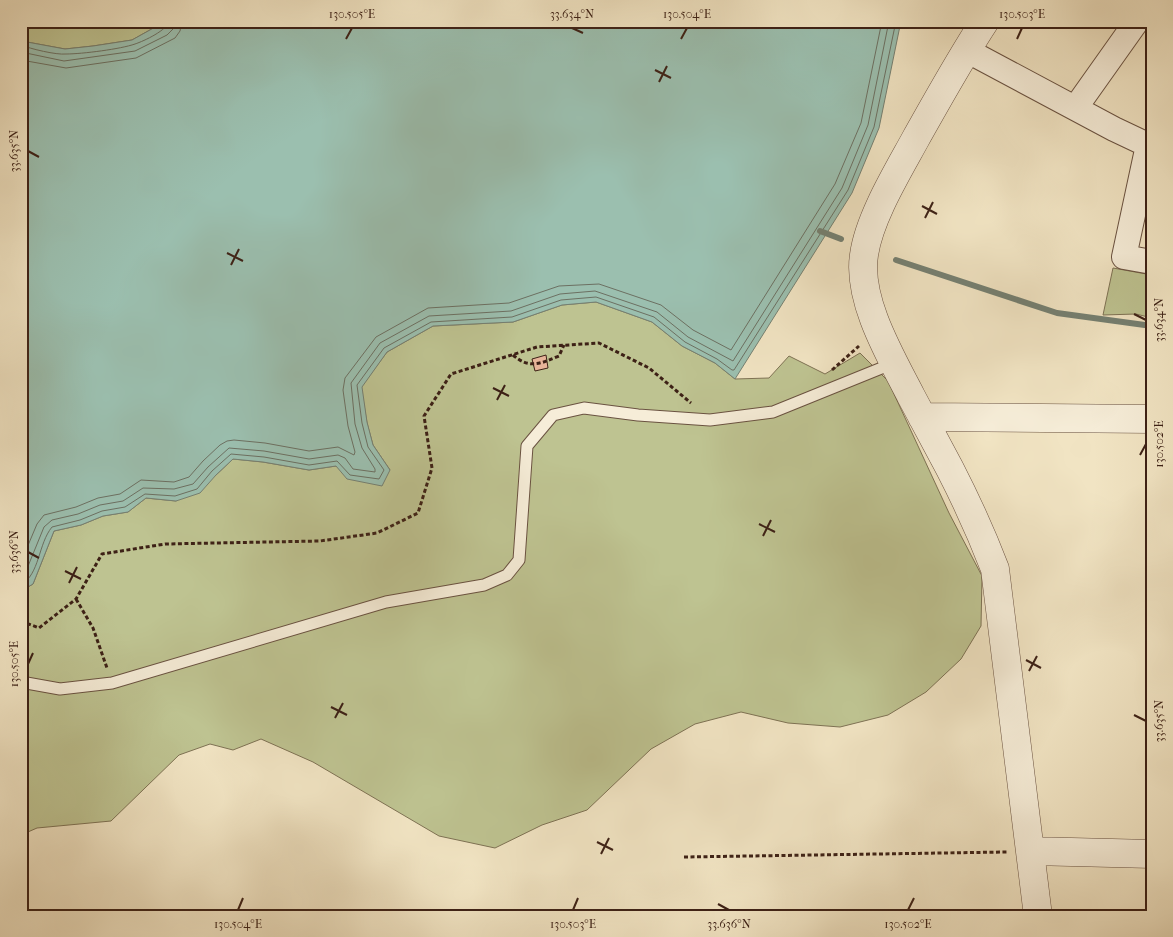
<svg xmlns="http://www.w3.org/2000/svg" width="1173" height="937" viewBox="0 0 1173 937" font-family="'IM FELL French Canon',serif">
  <rect width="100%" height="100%" fill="#f1e4c3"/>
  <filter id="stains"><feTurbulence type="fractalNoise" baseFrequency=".004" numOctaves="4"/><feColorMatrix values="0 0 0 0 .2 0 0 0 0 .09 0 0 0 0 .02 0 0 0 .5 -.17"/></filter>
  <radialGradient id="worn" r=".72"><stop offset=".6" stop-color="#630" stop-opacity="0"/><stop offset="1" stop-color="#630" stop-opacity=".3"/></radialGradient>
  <path fill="#bec391" stroke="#7e7254" d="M21,21H166L132,40L93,46L65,49L27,42L21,39Z
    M1113,268L1152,275V318L1136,314L1103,315Z
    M596,302L652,322L682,346L715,363L735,379L769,378L789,356L825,374L860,353L888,381L949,513L982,576L981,626L961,659L926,692L888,715L840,727L788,723L741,712L695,724L651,749L587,810L542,825L495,848L439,836L313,762L261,739L233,750L210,744L179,755L111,821L37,828L21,835V591L33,584L54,531L81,525L103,516L128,512L146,498L176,501L216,475L233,459L263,462L309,470L336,466L390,470L373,445L367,423L361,387L387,352L433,326L513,322L562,305Z"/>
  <path fill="#9bbfaf" stroke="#758072" d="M166,21H901L879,128L852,193L735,379L715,363L682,346L652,322L596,302L562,305L513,322L433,326L387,352L362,387L367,422L373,445L390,470L382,486L347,479L336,466L309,470L263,462L233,459L216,475L200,493L176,501L146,498L128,512L103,516L81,525L54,531L33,584L21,591V39L27,42L65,49L93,46L132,40Z"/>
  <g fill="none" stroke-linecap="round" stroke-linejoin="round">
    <path stroke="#6c7062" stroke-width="1" d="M21,45C31,49 56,55 66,54C82,54 121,49 135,44C144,41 168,30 169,21
      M21,52L64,61L135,51L167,35L173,29L175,21
      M21,60L66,68L136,58L175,38L180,31L182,21
      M21,562L37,524L44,515L76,507L98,498L120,494L141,480L174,482L189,477L203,461L220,445L227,441L234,440L265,443L309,451L338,447L354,455L355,452L348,426L343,390L345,378L376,337L428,308L509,303L559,286L599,284L661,305L693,330L731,350L835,184L861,123L882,21
      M21,578L24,576L44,527L52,520L78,514L100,505L123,501L143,488L174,489L193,484L208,467L229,448L264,451L309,459L338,455L345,458L353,469L375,472V469L362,448L355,424L351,383L380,343L429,316L511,311L560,294L595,291L657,312L688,337L733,361L842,188L868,125L889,21
      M21,585C40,574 38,544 52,527L80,520L102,511L125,507L145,494L175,496L197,489L212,471L231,454L264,457L309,465L337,461L350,475L379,479L384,470L368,447L362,423L357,385L384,348L431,322L512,317L561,300L596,297L654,317L685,342L717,359L732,370H734L848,190L874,127L896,21"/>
    <path stroke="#758072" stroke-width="6" d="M820,231L841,239
      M896,260L1057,313L1152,326"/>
  </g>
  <path fill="#e7b499" stroke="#3d2116" d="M546,355L548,368L535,371L532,359Z"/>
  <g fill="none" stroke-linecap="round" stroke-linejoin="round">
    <defs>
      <path id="service" d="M21,682L60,689L112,683L386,602L484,585L507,575L519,560L527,446L553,415L584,408L638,415L710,420L773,412L894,363"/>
      <path id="minor" d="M966,50L1114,129L1152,147
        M1076,107L1137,21
        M1148,145L1124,257L1152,262"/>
      <path id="tertiary" d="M985,21C960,59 938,99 916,138C898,171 869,218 864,255C857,300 891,357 911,396C924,420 937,445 950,469C967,502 982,535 995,569L1038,916
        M922,417L1152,419
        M1031,851L1152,854"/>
    </defs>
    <use href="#service" stroke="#6a5241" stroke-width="13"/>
    <use href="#minor" stroke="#6a5241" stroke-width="26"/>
    <use href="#tertiary" stroke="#6a5241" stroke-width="29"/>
    <path stroke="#3d2116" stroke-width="3" stroke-dasharray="4 2.5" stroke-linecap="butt" d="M513,355C529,369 540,364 559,356L564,345
      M832,370L859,346
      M76,599L93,628L107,668
      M21,621L39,628L76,599L102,554L165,544L320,541L377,533L418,513L432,468L424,416L451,374L537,347L599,343L649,368L691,403
      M684,857L1007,852"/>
    <use href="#service" stroke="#f6edd8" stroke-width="11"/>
    <use href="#minor" stroke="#f6edd8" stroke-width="24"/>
    <use href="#tertiary" stroke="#f6edd8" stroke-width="28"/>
  </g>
  <path fill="none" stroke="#3d2116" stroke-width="2" d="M572,28L583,33M346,39L352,28M681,39L687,28M1017,39L1022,28M655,70L671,78M659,82L667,66M28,151L39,157M922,206L937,214M925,218L933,202M227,253L243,261M231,265L239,249M1134,314L1146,320M493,388L509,396M497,400L505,385M1140,455L1146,444M759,524L775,532M763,536L771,520M28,552L39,558M65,571L81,579M69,583L77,567M1026,660L1041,668M28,664L33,653M1029,671L1037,656M331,707L347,715M1134,715L1146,721M335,718L343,703M597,842L613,850M601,854L609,838M718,904L729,910M238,910L243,898M573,910L578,898M908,910L914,898"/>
  <rect width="1173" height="937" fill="none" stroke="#f1e4c3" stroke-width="55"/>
  <rect x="28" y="28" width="1118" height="882" fill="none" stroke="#3d2116" stroke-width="2"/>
  <g font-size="12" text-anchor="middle" fill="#3d2116">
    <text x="352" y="18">130.505°E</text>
    <text x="572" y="18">33.634°N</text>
    <text x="687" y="18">130.504°E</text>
    <text x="1022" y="18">130.503°E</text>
    <text transform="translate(14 151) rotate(-90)" y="4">33.635°N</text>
    <text transform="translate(1159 320) rotate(-90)" y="4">33.634°N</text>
    <text transform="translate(1159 444) rotate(-90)" y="4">130.502°E</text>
    <text transform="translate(14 552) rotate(-90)" y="4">33.636°N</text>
    <text transform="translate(14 664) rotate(-90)" y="4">130.505°E</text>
    <text transform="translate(1159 721) rotate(-90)" y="4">33.635°N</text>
    <text x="238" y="928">130.504°E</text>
    <text x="573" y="928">130.503°E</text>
    <text x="729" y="928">33.636°N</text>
    <text x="908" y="928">130.502°E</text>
  </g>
  <rect width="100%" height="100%" filter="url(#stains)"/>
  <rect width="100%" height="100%" fill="url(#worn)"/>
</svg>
